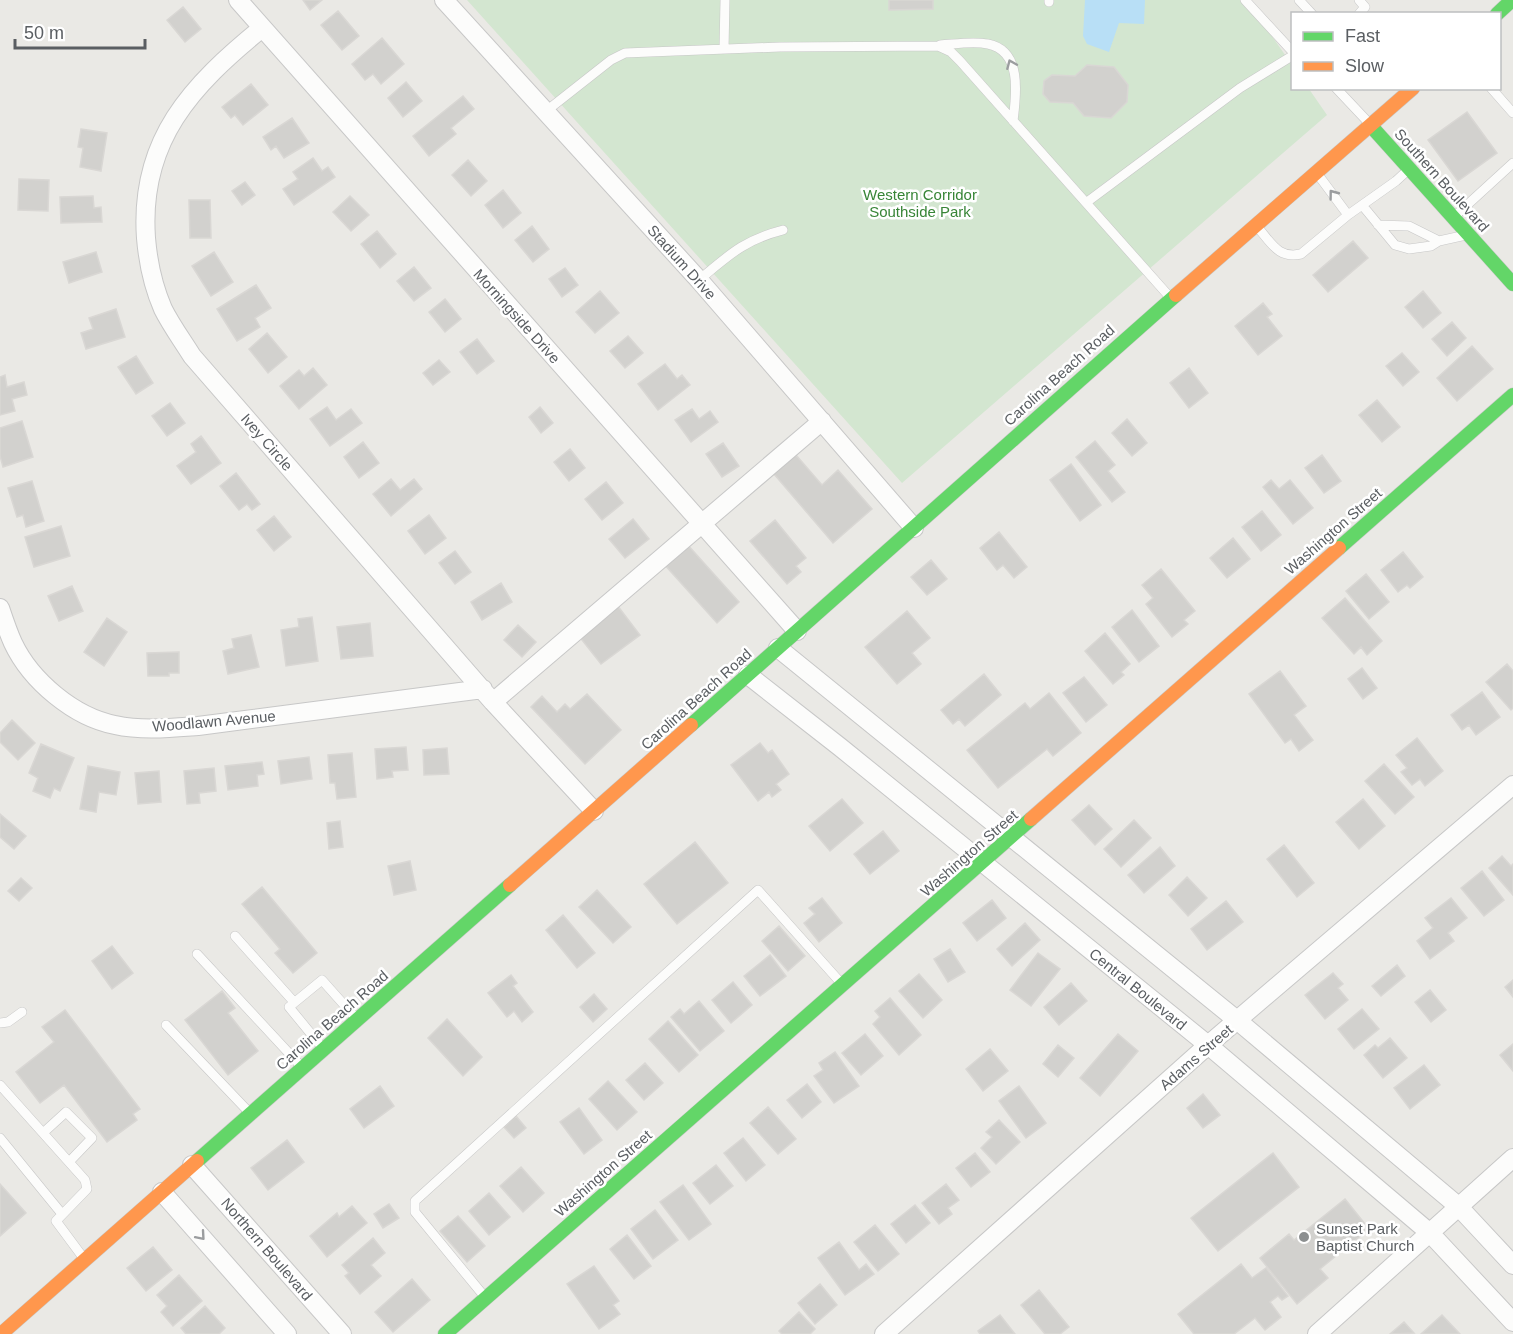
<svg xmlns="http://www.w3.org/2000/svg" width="1513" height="1334" viewBox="0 0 1513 1334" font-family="Helvetica,sans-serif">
  <rect width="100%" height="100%" fill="#eae9e5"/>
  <path fill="#d3e6d0" d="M467,0H1247L1292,65V88L1309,89L1327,115L902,483Z"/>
  <path fill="#b8dff6" d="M1085,0H1145L1144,24L1119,23L1109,52L1087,44L1083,36Z"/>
  <path fill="#d2d1ce" stroke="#d9d7d4" stroke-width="1.5" d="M303,0H322L310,10Z
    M889,0H933V9L889,10Z
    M183,7L201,29L185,42L167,20Z
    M338,11L359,36L342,50L321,25Z
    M382,38L404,64L381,84L373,74L365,80L352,64Z
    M1087,65L1114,67L1128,85L1127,102L1111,118L1084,116L1073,103L1050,102L1043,94L1044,81L1052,75L1075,76Z
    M406,82L422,101L403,117L388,98Z
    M251,84L268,105L243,125L235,115L231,118L222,107Z
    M463,96L474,109L451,128L456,134L429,156L413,136Z
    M1467,112L1497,153L1458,181L1428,140Z
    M292,118L309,143L284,158L276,146L271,150L263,137Z
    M81,129L107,133L101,171L80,167L83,148L78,147Z
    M313,158L322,171L328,167L335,177L294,205L283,189L298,179L293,172Z
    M468,160L487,181L471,196L452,175Z
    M19,179L49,180L48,211L18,210Z
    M245,182L255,195L242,205L232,191Z
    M503,190L521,213L503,228L485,205Z
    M93,196L94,208L101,207L102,222L61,223L60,197Z
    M350,196L369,215L351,231L333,212Z
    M189,200H210L211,238H190Z
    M532,226L549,249L533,262L515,240Z
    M377,231L396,254L380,268L361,244Z
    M1353,241L1368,258L1328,292L1313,275Z
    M96,252L102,272L69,283L63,262Z
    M214,252L233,282L211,296L192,266Z
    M414,267L431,288L414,301L397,281Z
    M565,268L578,285L562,297L549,279Z
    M256,285L271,308L255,318L260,327L237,341L217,309Z
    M600,291L619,313L595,333L576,312Z
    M1423,291L1441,313L1423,328L1405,307Z
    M445,299L461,319L445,332L429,312Z
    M1263,303L1272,314L1267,317L1282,336L1258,355L1235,326Z
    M116,309L125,337L86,349L81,333L93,329L89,318Z
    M1452,322L1466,338L1447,356L1432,339Z
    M267,333L287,357L268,373L249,349Z
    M628,336L643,353L625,368L610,351Z
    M477,339L494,361L477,374L460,352Z
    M1472,346L1493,369L1457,401L1437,378Z
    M1402,353L1419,372L1403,386L1386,366Z
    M136,356L153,383L136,394L118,367Z
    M439,360L450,372L433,385L423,373Z
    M665,364L677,379L682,375L690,385L658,410L638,384Z
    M313,368L327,385L299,409L280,386L299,370L304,376Z
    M1189,368L1208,393L1189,408L1170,383Z
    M5,375L7,387L24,382L27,395L12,399L15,411L0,415V377Z
    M1377,400L1400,427L1382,442L1359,415Z
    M170,403L185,423L167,436L152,416Z
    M327,407L336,420L351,409L362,423L330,446L310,419Z
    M540,407L553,423L541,433L529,417Z
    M692,409L699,419L710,411L718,422L691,442L675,420Z
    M1127,419L1147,443L1132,456L1112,433Z
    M22,421L33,457L3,467L0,456V428Z
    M201,436L221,463L191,484L177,466L196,452L191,444Z
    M1095,441L1115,465L1108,471L1125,492L1112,502L1076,457Z
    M363,442L379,463L359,478L344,457Z
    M723,443L739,466L722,477L706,454Z
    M570,449L585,468L569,481L554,462Z
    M796,455L822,485L838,470L872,509L833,543L774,474Z
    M1322,455L1341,481L1324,493L1305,468Z
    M1071,464L1101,505L1080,521L1050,480Z
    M236,473L260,504L252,510L247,504L239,510L220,486Z
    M391,479L400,490L414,479L422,489L391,516L373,494Z
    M1271,480L1279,489L1290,480L1313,508L1293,524L1263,487Z
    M32,481L44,521L26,527L23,515L17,517L8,488Z
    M606,482L623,503L602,520L585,499Z
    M1262,511L1281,535L1261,551L1242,527Z
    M429,515L446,538L425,554L408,531Z
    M274,516L291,537L274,551L257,530Z
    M633,519L649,539L625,558L609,539Z
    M775,520L806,558L796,566L801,572L787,584L750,541Z
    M61,526L70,556L34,567L25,537Z
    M999,532L1027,567L1014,578L1003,565L997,570L980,548Z
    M1233,538L1250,559L1227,578L1210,558Z
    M686,543L739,602L717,623L663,563Z
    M455,551L471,572L455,584L439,563Z
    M1403,552L1423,577L1410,588L1407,585L1398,592L1381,570Z
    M931,560L947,579L927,595L911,577Z
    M1161,569L1195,611L1184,620L1188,624L1172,637L1146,604L1153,598L1142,585Z
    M1366,574L1389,602L1369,619L1346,591Z
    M501,583L512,602L482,620L471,602Z
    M72,586L83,611L59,621L48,596Z
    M1345,598L1382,641L1367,655L1361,647L1354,654L1322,618Z
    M617,605L640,635L601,664L578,635Z
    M1132,610L1159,646L1139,662L1112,627Z
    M907,611L930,638L912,653L921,664L897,684L865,647Z
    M312,617L318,661L286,666L281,630L299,627L298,619Z
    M107,618L127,632L104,666L84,652Z
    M370,623L373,656L341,659L337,627Z
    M518,625L536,642L522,657L504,640Z
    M1105,633L1130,664L1121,672L1124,675L1113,684L1085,651Z
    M251,635L259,667L228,674L223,651L234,648L232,639Z
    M179,652V673H169V676H148L147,653Z
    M1507,664L1513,671V708L1511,710L1486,682Z
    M1362,668L1377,688L1363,699L1348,679Z
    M1280,671L1306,706L1294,715L1313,740L1299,751L1291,739L1285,743L1249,694Z
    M984,674L1001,695L965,726L959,719L953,724L941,710Z
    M1084,677L1107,705L1086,722L1063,693Z
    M1482,692L1500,717L1476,735L1469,725L1462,730L1451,715Z
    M1049,693L1081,733L1053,756L1047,749L998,788L967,750L1025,703L1030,709Z
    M587,694L621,730L585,764L531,707L542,696L557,712L565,704L570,709Z
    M12,720L35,743L18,760L0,742V733Z
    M1417,738L1443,771L1425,786L1420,779L1412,785L1401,772L1407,768L1396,755Z
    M760,743L768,753L772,750L789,774L776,784L781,790L772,797L769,792L758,801L731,765Z
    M41,744L74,758L60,791L54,788L50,798L33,791L38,778L29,773Z
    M406,747L408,770L392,771L393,777L377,779L375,749Z
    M447,748L449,774L424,775L423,750Z
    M352,753L356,797L337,799L335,783H330L328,755Z
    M309,757L312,779L281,784L278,761Z
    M262,762L264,774L257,775L258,786L228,790L225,766Z
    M1384,764L1414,797L1395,814L1365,781Z
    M88,766L120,772L116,795L99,792L96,812L80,809Z
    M214,768L216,791L199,793L200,803L187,804L184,771Z
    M159,771L161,802L138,804L135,773Z
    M842,799L863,823L830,851L809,826Z
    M1363,799L1385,826L1359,849L1336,822Z
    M1089,805L1112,829L1095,845L1072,820Z
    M0,814L26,836L14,849L0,837Z
    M1134,820L1151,838L1121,867L1104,849Z
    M340,821L343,847L329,849L327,823Z
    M883,831L899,851L870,874L854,854Z
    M695,842L728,883L677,924L644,884Z
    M1284,845L1314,883L1297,897L1267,859Z
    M1160,847L1175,866L1144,893L1128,875Z
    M1502,856L1511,866L1513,864V895L1489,868Z
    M410,861L416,890L394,895L388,866Z
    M1482,871L1504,900L1484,916L1461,888Z
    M1187,877L1207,898L1188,916L1169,895Z
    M21,878L32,888L19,901L8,891Z
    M262,887L317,953L293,973L275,953L280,949L242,904Z
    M597,890L631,927L613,943L579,907Z
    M822,898L842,923L819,942L804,923L815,914L809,908Z
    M1451,898L1467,918L1448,933L1454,941L1430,959L1417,941L1433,928L1425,918Z
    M992,900L1006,918L977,941L963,923Z
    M1226,901L1243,922L1207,950L1191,929Z
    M563,915L595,953L577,968L546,930Z
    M1025,923L1040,940L1012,966L997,949Z
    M779,926L805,956L788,971L762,941Z
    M112,946L133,973L112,989L92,961Z
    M950,949L965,972L948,982L934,959Z
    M1038,953L1060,969L1031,1006L1010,990Z
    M770,955L786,976L760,996L744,976Z
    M1397,965L1405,976L1381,996L1372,986Z
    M1333,973L1343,984L1338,988L1348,1000L1325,1019L1305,995Z
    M919,974L942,1000L923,1018L899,991Z
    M511,975L517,983L513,986L533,1012L522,1022L514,1011L507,1017L488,993Z
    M1513,980V997L1505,987Z
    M733,982L752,1005L731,1023L712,1000Z
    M1071,983L1087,1001L1059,1025L1044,1007Z
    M1430,990L1446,1010L1431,1022L1415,1002Z
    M222,991L235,1008L228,1013L258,1051L228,1075L185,1020Z
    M594,994L607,1009L593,1022L580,1007Z
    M890,998L921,1035L899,1055L873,1024L880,1017L875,1011Z
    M699,1001L724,1031L700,1051L671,1017L680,1009L684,1014Z
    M1362,1009L1379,1029L1354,1049L1338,1029Z
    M65,1010L140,1109L133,1114L137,1120L107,1142L64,1085L40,1103L16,1072L54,1042L42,1027Z
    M447,1019L482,1057L463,1076L428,1038Z
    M668,1021L698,1055L679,1072L649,1039Z
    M865,1034L883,1056L861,1075L842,1053Z
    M1118,1034L1138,1051L1100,1096L1080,1078Z
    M1390,1038L1407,1058L1383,1078L1364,1055L1375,1045L1378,1048Z
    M1513,1044V1071L1500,1055Z
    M1058,1045L1074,1058L1058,1077L1043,1064Z
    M990,1049L1008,1071L983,1091L966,1069Z
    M835,1052L859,1086L834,1103L814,1076L823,1070L819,1063Z
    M645,1063L663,1083L644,1100L626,1080Z
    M1424,1065L1440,1085L1410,1109L1394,1088Z
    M608,1081L637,1112L617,1130L589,1099Z
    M807,1084L821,1102L802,1118L787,1100Z
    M380,1086L394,1106L364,1128L350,1109Z
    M1019,1086L1046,1123L1026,1138L999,1101Z
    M1203,1094L1220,1115L1203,1128L1187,1108Z
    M768,1107L796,1139L778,1154L750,1123Z
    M579,1108L602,1140L584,1154L560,1122Z
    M516,1116L526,1128L514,1138L504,1127Z
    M999,1120L1020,1142L996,1164L981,1148L992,1137L986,1132Z
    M743,1138L765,1165L746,1181L724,1153Z
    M287,1140L304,1162L268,1190L251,1168Z
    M975,1153L990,1172L971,1187L956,1168Z
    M1273,1153L1299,1187L1218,1251L1191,1218Z
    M716,1165L733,1186L710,1204L693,1183Z
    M521,1167L544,1193L523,1212L500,1186Z
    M0,1184L26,1213L0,1236Z
    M946,1184L959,1200L948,1208L952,1214L939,1224L922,1203Z
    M683,1185L711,1224L689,1240L660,1202Z
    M489,1193L510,1217L489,1235L469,1211Z
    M1345,1199L1369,1229L1320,1269L1328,1278L1297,1304L1260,1258L1289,1234L1294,1240Z
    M389,1204L399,1218L383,1228L374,1214Z
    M915,1205L930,1223L906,1243L891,1224Z
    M352,1206L367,1223L327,1257L310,1236L337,1213L339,1217Z
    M655,1210L678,1240L653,1259L631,1229Z
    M458,1216L485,1246L467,1262L440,1231Z
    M875,1225L899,1254L878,1271L854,1242Z
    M627,1235L651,1266L634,1279L610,1249Z
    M373,1238L385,1253L371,1265L381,1276L360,1294L345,1276L349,1273L342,1265Z
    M839,1242L859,1270L866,1264L874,1274L845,1295L818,1258Z
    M153,1247L172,1270L146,1291L127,1268Z
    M1241,1264L1252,1278L1266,1268L1288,1296L1282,1300L1278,1296L1270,1302L1281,1317L1265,1330L1255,1318L1234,1334H1194L1178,1314Z
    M594,1266L619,1301L613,1305L620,1314L599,1329L567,1284Z
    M179,1275L202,1301L173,1326L161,1312L167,1306L157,1295Z
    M412,1279L430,1300L393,1332L375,1312Z
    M820,1284L837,1305L815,1324L798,1303Z
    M1039,1290L1069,1327L1060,1334H1045L1021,1305Z
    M205,1306L225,1328L219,1334H186L181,1328Z
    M799,1312L815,1329L810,1334H782L779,1331Z
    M1000,1315L1015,1334H980L978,1331Z
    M1442,1315L1460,1334H1421Z
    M1404,1322L1414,1333L1390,1334Z"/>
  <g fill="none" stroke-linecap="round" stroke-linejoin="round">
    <defs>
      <path id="lane" d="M1049,0V2
        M1245,0L1292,51
        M1299,0L1312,14
        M1359,14L1365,7L1359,0
        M940,45C956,44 973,41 988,44C1023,51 1016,96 1013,121
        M724,49L725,0
        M1336,88L1368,122
        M1491,88L1513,113
        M545,112L611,60L625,53L780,47L938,46L951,52L960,61L1168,295
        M1319,176L1348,215
        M1087,202L1240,88L1292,56
        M1362,205L1395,245L1409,249L1431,246L1439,241L1466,235
        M1455,216L1513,163
        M1378,225L1409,226L1439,241
        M1259,229C1272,244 1279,259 1301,254L1348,215L1396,181L1409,169
        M699,280C729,255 744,240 783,230
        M235,936L294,1002
        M197,954L299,1064
        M0,1023L8,1022L22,1012
        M166,1025L246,1109
        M321,1046L289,1007L322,980L354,1016
        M0,1085L85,1180L87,1189L56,1221L82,1256
        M43,1133L66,1112L92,1138L69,1162
        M0,1138L62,1214
        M484,1296L415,1212V1201L758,890L841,983"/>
      <path id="street" d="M238,0L797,631
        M444,0L699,280L914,528
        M262,28C192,85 139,140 146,238C148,262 153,286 163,309C171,325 182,340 192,356L493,702L594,811
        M0,608C4,620 8,632 13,643C31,681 74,717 115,725C142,731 171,728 198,726L483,689
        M778,648L1238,1021L1458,1206L1513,1265
        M748,675L840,747L1208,1045L1430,1233L1513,1322
        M493,702L822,421
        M192,1165L342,1334
        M162,1192L287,1334
        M884,1334L1208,1045L1513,785
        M1317,1334L1513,1158"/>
      <path id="fast" d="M1497,14L1512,0
        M1371,126L1513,284
        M1339,548L1513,395
        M691,725L1176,295
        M197,1161L510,885
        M445,1334L1031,819"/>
      <path id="slow" d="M1176,295L1413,88
        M1031,819L1339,548
        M510,885L691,725
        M1,1334L197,1161"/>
    </defs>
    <use href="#lane" stroke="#c7c7c7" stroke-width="10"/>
    <use href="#street" stroke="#c7c7c7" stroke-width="20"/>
    <use href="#fast" stroke="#c6c6c5" stroke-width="15"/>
    <use href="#slow" stroke="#c6c6c5" stroke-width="15"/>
    <use href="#lane" stroke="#fcfcfb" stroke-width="9"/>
    <use href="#street" stroke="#fcfcfb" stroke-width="18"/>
    <use href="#fast" stroke="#63d668" stroke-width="14"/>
    <use href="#slow" stroke="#ff974d" stroke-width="14"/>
  </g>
  <defs><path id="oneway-chevron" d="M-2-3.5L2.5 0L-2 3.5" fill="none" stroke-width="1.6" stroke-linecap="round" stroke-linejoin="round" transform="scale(1.5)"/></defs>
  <g stroke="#9b9d9f">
    <use href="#oneway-chevron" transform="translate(1011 64) rotate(-113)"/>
    <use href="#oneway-chevron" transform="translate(1333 194) rotate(-127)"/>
    <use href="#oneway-chevron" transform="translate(201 1236) rotate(49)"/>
  </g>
  <circle fill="#8c8f90" stroke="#fff" stroke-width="2" cx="1304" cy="1237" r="6"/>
  <g text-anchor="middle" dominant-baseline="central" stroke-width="5" stroke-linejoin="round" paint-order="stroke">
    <g font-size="15" fill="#5a5e62" stroke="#fff">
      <text transform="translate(1442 180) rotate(48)">Southern Boulevard</text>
      <text transform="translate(682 262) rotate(48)">Stadium Drive</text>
      <text transform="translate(517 316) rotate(48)">Morningside Drive</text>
      <text transform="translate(1059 375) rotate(-42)">Carolina Beach Road</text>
      <text transform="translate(267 442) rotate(49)">Ivey Circle</text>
      <text transform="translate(1333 531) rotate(-41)">Washington Street</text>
      <text transform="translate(696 699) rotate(-42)">Carolina Beach Road</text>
      <text transform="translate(214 721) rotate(-5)">Woodlawn Avenue</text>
      <text transform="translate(969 853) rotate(-41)">Washington Street</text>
      <text transform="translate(1138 989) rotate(39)">Central Boulevard</text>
      <text transform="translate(332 1020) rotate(-41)">Carolina Beach Road</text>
      <text transform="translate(1196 1057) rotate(-41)">Adams Street</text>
      <text transform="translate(603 1173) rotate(-41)">Washington Street</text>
      <text transform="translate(267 1249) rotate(49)">Northern Boulevard</text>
    </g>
    <g font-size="15" fill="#388537" stroke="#fff">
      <text x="920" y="194">Western Corridor<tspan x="920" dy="17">Southside Park</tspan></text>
    </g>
    <g font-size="15" fill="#5a5e62" stroke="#fff" text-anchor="start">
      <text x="1316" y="1228">Sunset Park<tspan x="1316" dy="17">Baptist Church</tspan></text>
    </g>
  </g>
  <rect x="1291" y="12" width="210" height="78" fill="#ffffff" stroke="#bdbfc0" stroke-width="1.5"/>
  <rect x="1303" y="32" width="30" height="9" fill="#63d668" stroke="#bdbfc0" stroke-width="1.5"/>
  <text x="1345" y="42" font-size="18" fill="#5a5e62">Fast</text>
  <rect x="1303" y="62" width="30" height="9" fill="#ff974d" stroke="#bdbfc0" stroke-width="1.5"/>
  <text x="1345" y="72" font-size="18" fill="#5a5e62">Slow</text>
  <path d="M15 39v9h130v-9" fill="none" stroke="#5a5e62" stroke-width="3"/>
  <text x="24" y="39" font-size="18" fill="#5a5e62" stroke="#ffffff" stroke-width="4.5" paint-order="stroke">50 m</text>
</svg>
